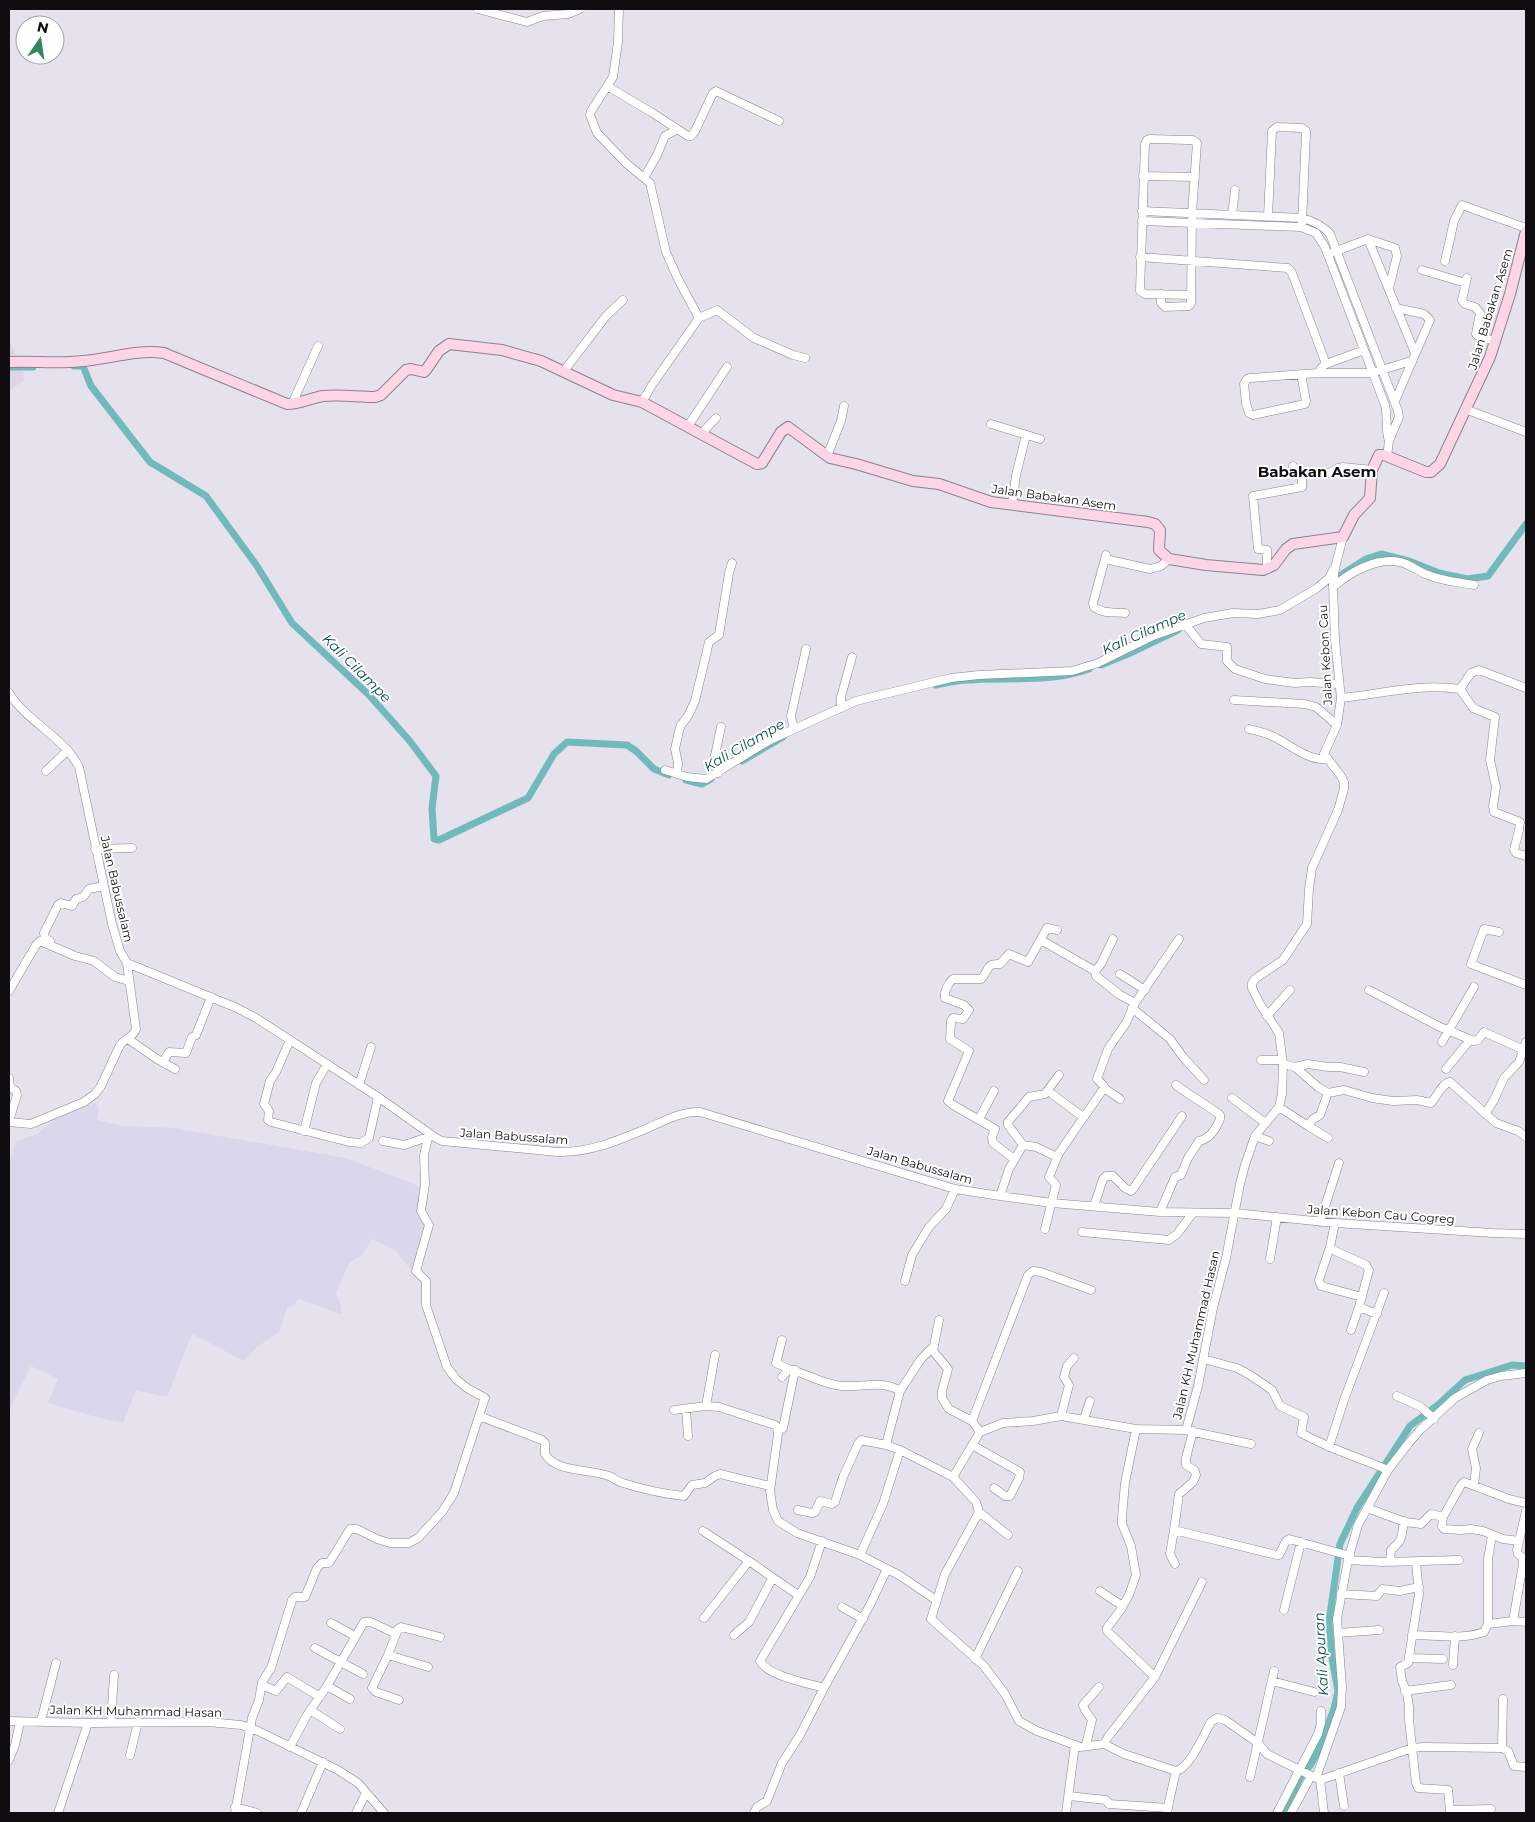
<svg xmlns="http://www.w3.org/2000/svg" width="1535" height="1822" viewBox="0 0 1535 1822" font-family="Montserrat,sans-serif">
  <rect width="100%" height="100%" fill="#e5e1ed"/>
  <path fill="#dad6ec" d="M96,1103L99,1108L97,1120L123,1126L173,1128L346,1158L421,1187L418,1203L420,1215L426,1224L412,1271L395,1250L372,1239L363,1254L349,1263L336,1293L341,1307V1314L299,1299L293,1306L287,1307L280,1331L257,1347L244,1361L192,1334L167,1397L136,1390L123,1423L96,1417L48,1403L58,1379L31,1366L9,1411V1166L16,1141L38,1134L58,1116Z"/>
  <path fill="#e2d4e7" d="M9,344H11L23,370L24,380L9,391Z"/>
  <g fill="none" stroke-linecap="round" stroke-linejoin="round">
    <path stroke="#70baba" stroke-width="7" d="M74,366H83L91,386L150,462L206,496L257,566L292,623L369,695L409,740L436,776L432,808L434,839L439,840L528,798L554,754L567,742L627,745L636,751L654,769L669,775
      M9,367H33
      M1330,582L1366,559L1381,554L1409,561L1439,573L1467,579L1488,576L1526,524
      M1101,665L1128,654L1178,630
      M936,685C946,683 957,680 967,680C1007,677 1050,683 1089,669
      M742,761L783,737
      M686,780L702,784L711,779
      M1284,1813L1300,1778L1311,1764L1317,1753L1334,1709L1338,1691L1332,1658L1329,1622L1340,1544L1357,1508L1410,1426L1439,1404L1465,1380L1512,1365L1526,1366"/>
    <defs>
      <path id="street" d="M478,9L527,22L543,16L568,14L580,9
        M619,9L618,42L613,77L591,111L590,115L597,133L627,164L650,183L666,252L678,279L699,318L652,385L642,402
        M607,86L651,112L688,136H691L695,131L713,93L716,91L779,121
        M1143,176L1195,177
        M644,178L657,155L665,136L676,130
        M1142,211L1302,218C1313,221 1323,225 1330,234L1398,411L1399,417L1389,441L1387,456
        M1232,215L1235,190
        M1268,217L1272,131L1277,127L1302,128L1306,131V134L1302,223
        M1142,221L1301,227L1316,233L1325,247L1385,405C1388,417 1385,429 1389,441
        M1368,239L1415,353
        M1334,252L1368,239L1395,248L1397,256L1389,288
        M1140,257L1288,268L1292,273L1326,364L1321,368L1319,373
        M1445,261L1454,221L1462,205L1526,228
        M1422,270L1466,283
        M1467,278L1462,300L1465,304L1475,307L1480,313L1476,334L1478,336L1495,341
        M1161,294V303L1165,307L1189,306L1191,303L1192,213L1197,143L1193,140H1188L1150,139L1147,140L1145,144L1140,291L1145,294L1191,295
        M699,318L717,310L754,338L793,355L805,358
        M1326,364L1364,350
        M564,371L606,316L623,300
        M1301,374L1306,401L1305,404L1253,415L1249,413L1246,403L1244,384L1247,379L1250,378L1319,373H1372L1411,361
        M1395,401L1430,320L1424,314L1396,308
        M292,404L318,346
        M1465,409L1526,432
        M991,424L1040,439
        M688,426L727,367
        M701,434L716,418
        M827,456L841,421L844,406
        M1293,466L1297,472L1330,473L1338,468L1343,467L1372,470
        M1012,505L1016,475L1026,435
        M1106,555L1093,603L1094,607C1103,614 1114,612 1125,613
        M1105,559L1150,569L1161,566L1169,559
        M1267,569V550L1258,549L1253,496L1302,487V474
        M1333,587C1350,572 1377,557 1400,562C1410,564 1419,572 1428,575C1442,581 1459,582 1474,585
        M1185,624L1201,644L1227,647V661L1235,669L1265,679L1295,683L1309,682L1338,684
        M1460,689L1471,673L1479,670L1526,688
        M9,693C27,722 63,736 79,767L112,924L120,951L127,963L237,1008L256,1018L378,1097L436,1138L442,1141L558,1152C590,1153 619,1140 648,1128C664,1121 682,1111 700,1112L955,1189L1000,1196L1052,1203L1160,1212L1234,1213L1335,1223L1493,1233L1526,1234
        M1341,698C1382,694 1419,683 1460,689L1473,708L1495,717L1490,760L1496,787L1493,806L1494,812L1520,822L1519,830L1514,850L1516,853L1526,856
        M1234,700L1305,704L1316,707L1337,725
        M841,708V697L852,657
        M794,729L791,716L806,649
        M1249,729C1258,731 1268,733 1276,738C1290,745 1308,760 1324,759V754
        M665,770L687,777L706,779L770,740L856,701L951,678L979,675L1072,671L1098,663L1153,636L1204,618L1233,613L1258,614L1280,610L1317,588L1329,578L1333,570
        M46,771L68,750
        M718,773L714,760L721,727
        M677,774L678,763L675,749L679,731L681,725L688,716L695,701L709,642L719,635L729,573L732,563
        M95,849L132,848
        M1499,932L1484,929L1471,964L1526,985
        M1041,940L1095,971L1101,964L1113,939
        M50,941L45,938L44,933L58,905L61,903L72,906L76,899L83,897L89,889L103,886
        M1095,971L1096,976L1120,995L1135,1003
        M1120,974L1145,990
        M1369,990L1440,1027L1474,1041L1478,1040L1484,1032L1524,1050
        M9,991L36,945L40,941L75,956L94,961L115,977L129,981
        M1132,1008L1170,1039L1183,1057L1204,1080
        M1267,1016L1290,990
        M128,1039L157,1059L175,1069
        M290,1040L276,1072L270,1081L264,1104L269,1111L268,1120L271,1122L349,1142L361,1143L369,1138L378,1097
        M1442,1042L1474,987
        M1261,1060H1282
        M163,1062L169,1052L186,1053L192,1037L196,1035L211,997
        M1283,1064L1295,1067L1318,1087L1328,1093L1344,1090L1372,1098L1393,1101L1417,1100L1431,1103C1437,1097 1441,1084 1450,1082L1496,1123L1518,1131L1526,1137
        M1295,1067L1308,1064L1328,1067H1340L1364,1072
        M1446,1069L1470,1040
        M9,1078L10,1087L16,1091L17,1095L9,1121
        M359,1085L371,1047
        M1104,1088L1120,1099
        M1052,1094L1083,1117
        M1232,1098L1264,1122
        M1279,1107L1308,1126L1313,1119L1320,1115L1328,1093
        M1485,1114L1494,1100L1504,1078L1519,1062L1526,1042
        M979,1119L994,1091
        M9,1122L31,1124L84,1102L95,1094L101,1086L120,1045C125,1038 133,1038 136,1029L127,963
        M1308,1126L1328,1138
        M304,1131L316,1083L327,1064
        M429,1134L424,1155L425,1184L421,1211L429,1225L416,1271L426,1281V1305L447,1367L456,1379L467,1388L485,1398L479,1416L542,1440L545,1443V1454C556,1473 592,1469 609,1476C614,1478 618,1482 623,1483C642,1489 664,1494 684,1496L692,1485L705,1483L715,1476L720,1474L770,1486
        M1255,1136L1269,1141
        M383,1141L404,1145L422,1139H428
        M1023,1145L1008,1125V1122L1029,1097L1045,1094L1059,1075
        M1014,1159L993,1143L992,1137L995,1129L953,1105L948,1101L969,1051L950,1039L951,1021L953,1018L963,1019L969,1010L964,1005L945,998C944,992 947,984 953,979H981C990,970 985,963 1000,964L1009,954L1028,962L1047,928L1057,930
        M1000,1196L1009,1169L1023,1145L1036,1147L1057,1157
        M1094,1206L1103,1179L1106,1176H1113L1125,1188L1131,1191L1133,1189L1182,1116
        M1160,1212L1175,1177L1181,1175L1188,1158L1199,1141C1210,1139 1216,1129 1220,1119V1115C1206,1104 1190,1096 1176,1085
        M1320,1222L1339,1163
        M1335,1223L1330,1247L1331,1249L1366,1265L1369,1270L1359,1307L1351,1330
        M1045,1229L1056,1185L1049,1177L1059,1153L1104,1088V1086L1097,1079L1108,1049L1126,1023L1135,1003L1179,939
        M1082,1232L1169,1240L1177,1234L1193,1213
        M1330,1247L1319,1280L1321,1286L1362,1297
        M1270,1259L1277,1217
        M905,1281L912,1255L929,1227L946,1209L955,1189
        M1359,1307L1377,1314
        M939,1320L933,1351L948,1369L942,1391V1398L949,1409L972,1421L980,1432
        M782,1340L776,1363L789,1369
        M1203,1359L1237,1368L1250,1375L1272,1390L1280,1406L1304,1417L1301,1433L1303,1434C1330,1449 1360,1458 1388,1470
        M782,1377L789,1369C807,1374 827,1386 846,1386C864,1387 884,1380 900,1391L886,1445
        M900,1391L921,1359L934,1346
        M1397,1396L1421,1407L1434,1419
        M706,1406L715,1355
        M686,1409L688,1436
        M674,1410L706,1406L719,1407L775,1425L777,1427L778,1434L770,1491L773,1510L778,1521L797,1533L860,1555L899,1575L936,1600
        M1061,1416L1069,1385L1064,1377L1067,1366L1074,1358
        M1084,1419L1090,1401
        M972,1421L1028,1275L1033,1271L1041,1272L1091,1290
        M778,1431L783,1428L795,1370
        M1189,1431L1251,1444
        M972,1445L1020,1472L1019,1478L1010,1496H1005L994,1488
        M1329,1447L1344,1400L1384,1293
        M1474,1485L1476,1468L1472,1449L1479,1433
        M1367,1508L1405,1522L1421,1524L1431,1514L1443,1517L1461,1485L1464,1482L1509,1499L1526,1503
        M798,1510L812,1513L815,1512L820,1501L832,1504L835,1502L843,1477L858,1444L861,1440L886,1445L900,1450L953,1477
        M979,1512L1008,1535
        M1443,1517L1442,1526L1444,1529L1461,1530L1471,1529L1483,1531L1503,1539L1519,1541
        M1174,1530L1179,1494L1193,1482L1196,1475L1194,1470L1186,1465V1458L1193,1431
        M703,1531L749,1561
        M822,1541L810,1577L760,1661C768,1676 807,1683 824,1688
        M860,1555L883,1504L900,1450
        M1348,1560L1383,1562L1459,1560
        M1390,1562L1391,1550C1404,1539 1401,1537 1404,1521
        M1416,1562L1419,1594L1408,1663L1400,1667L1402,1681L1407,1693L1409,1707V1720L1416,1783L1418,1788L1448,1790L1450,1810L1491,1809
        M1175,1564L1170,1554L1174,1530L1277,1555H1279L1286,1541L1289,1539L1350,1556
        M1100,1591L1121,1605L1122,1608L1107,1628V1631L1155,1677
        M1341,1594L1377,1596L1382,1589L1400,1591L1419,1587
        M842,1607L863,1619
        M1122,1607L1129,1595L1136,1575L1131,1546L1122,1524V1517L1125,1483L1136,1429
        M1284,1610L1301,1542
        M704,1618L749,1561L798,1595
        M1513,1621L1523,1564L1522,1557L1518,1554L1517,1550L1526,1511
        M331,1623L355,1636
        M1488,1624V1559L1492,1535
        M1338,1633L1379,1630
        M734,1635L749,1622L772,1579
        M1412,1635C1435,1635 1462,1640 1484,1632L1488,1624L1513,1621L1526,1622
        M315,1648L363,1674
        M388,1655L428,1667
        M1409,1658L1443,1659
        M975,1659L1018,1571
        M1453,1665L1455,1636
        M1272,1681L1314,1692
        M262,1685L276,1691L287,1677L320,1697
        M327,1686L350,1699
        M1405,1691L1451,1685
        M399,1700L376,1692L372,1688L388,1655L398,1629L401,1627L440,1637
        M310,1710L340,1729
        M9,1721L88,1723L208,1722L241,1725L258,1731L338,1770L358,1783L384,1813
        M41,1721L56,1663
        M111,1722L114,1675
        M1104,1744L1108,1737L1155,1677L1202,1582
        M1075,1745L1080,1747L1104,1744L1124,1754L1176,1771C1190,1768 1204,1734 1211,1722L1217,1718L1225,1720L1258,1743L1267,1754L1316,1778L1323,1779L1412,1748L1423,1747L1502,1748L1508,1751L1514,1766L1526,1767
        M1086,1745L1092,1720L1085,1710L1083,1705L1099,1687
        M290,1747L307,1715L327,1686L364,1622H371L396,1634
        M1502,1748L1503,1699
        M130,1755L138,1722
        M9,1760L15,1745L20,1722
        M1339,1773L1344,1806
        M1250,1777L1274,1671
        M1316,1778L1341,1707L1342,1687L1337,1619L1348,1560L1358,1525L1363,1516L1388,1470L1408,1444L1419,1431L1455,1398L1487,1380L1501,1376L1526,1373
        M1320,1779L1324,1813
        M1069,1796L1106,1800L1109,1804L1168,1808
        M235,1807L257,1813
        M1167,1811L1176,1771
        M58,1813L88,1723
        M235,1813L252,1718L259,1700L262,1682L271,1668L292,1600L295,1597H305L317,1568L322,1563H329L350,1529H357L377,1539L390,1543H409L418,1538L442,1512L454,1493L479,1416
        M301,1813L323,1762
        M356,1813L366,1793
        M754,1813L757,1807L767,1801L782,1763L800,1735L824,1688L870,1605L887,1569
        M1066,1813L1075,1745L1037,1731L1019,1721L1005,1694L984,1666L931,1619L945,1574L979,1512L976,1502L953,1477L980,1432L1003,1423L1033,1421L1061,1416L1136,1429L1186,1430L1198,1386L1213,1308L1226,1258L1240,1184L1245,1165L1255,1136L1279,1107L1282,1094L1283,1064L1279,1033L1260,1004L1252,988V983L1256,978L1283,960L1307,924L1309,889L1312,868L1338,810L1344,789V782L1341,776L1324,754L1337,725L1341,698L1335,640L1333,585L1335,568L1343,537
        M1277,1813L1318,1734L1321,1723V1711
        M1291,1813L1311,1776"/>
      <path id="secondary" d="M9,362C33,361 58,364 83,361C109,359 137,349 164,353L287,404C299,404 311,398 323,396C340,394 358,397 375,397L381,395L406,370L411,369L424,372L426,370L439,351L449,344L502,350L541,361L613,395L642,402L757,464L762,463L781,432L788,427L830,458L856,464L913,481L939,484L991,502L1148,522L1155,524L1160,530L1159,550L1169,559L1206,565L1263,570L1274,565L1286,549L1293,544L1343,537L1354,515L1370,498L1372,470L1379,455H1384L1426,472H1431L1440,464L1490,357L1510,294L1526,231"/>
    </defs>
    <use href="#street" stroke="#88848e" stroke-width="9"/>
    <use href="#secondary" stroke="#88848e" stroke-width="12"/>
    <use href="#street" stroke="#fff" stroke-width="8"/>
    <use href="#secondary" stroke="#fed5e6" stroke-width="10"/>
  </g>
  <g text-anchor="middle" dominant-baseline="central" stroke-width="4" stroke-linejoin="round" paint-order="stroke">
    <g font-size="12" fill="#0f0d11" stroke="#fff">
      <text transform="translate(1490 309) rotate(-73)">Jalan Babakan Asem</text>
      <text transform="translate(1054 497) rotate(8)">Jalan Babakan Asem</text>
      <text transform="translate(1325 655) rotate(-93)">Jalan Kebon Cau</text>
      <text transform="translate(117 889) rotate(77)">Jalan Babussalam</text>
      <text transform="translate(514 1136) rotate(4)">Jalan Babussalam</text>
      <text transform="translate(920 1165) rotate(16)">Jalan Babussalam</text>
      <text transform="translate(1381 1214) rotate(4)">Jalan Kebon Cau Cogreg</text>
      <text transform="translate(1196 1335) rotate(-77)">Jalan KH Muhammad Hasan</text>
      <text transform="translate(136 1711) rotate(1)">Jalan KH Muhammad Hasan</text>
    </g>
    <g font-size="14" font-style="italic" fill="#094e4f" stroke="#fff">
      <text transform="translate(1144 632) rotate(-24)">Kali Cilampe</text>
      <text transform="translate(357 668) rotate(45)">Kali Cilampe</text>
      <text transform="translate(744 745) rotate(-30)">Kali Cilampe</text>
      <text transform="translate(1321 1654) rotate(-93)">Kali Apuran</text>
    </g>
    <g font-size="15" font-weight="bold" fill="#0f0d11" stroke="#fff">
      <text x="1317" y="471">Babakan Asem</text>
    </g>
  </g>
  <rect width="1535" height="1822" fill="none" stroke="#0f0d11" stroke-width="20"/>
  <g transform="translate(40 40) rotate(13)"><circle r="24" fill="#ffffff" stroke="#9f9ea0"/>
  <path d="M0-4L9 19L0 12L-9 19Z" fill="#33885b"/>
  <text y="-8" font-size="14" font-weight="bold" text-anchor="middle" fill="#0f0d11">N</text>
  </g>
</svg>
